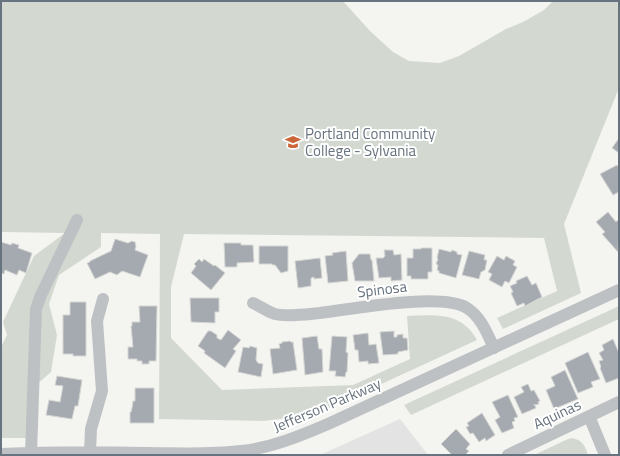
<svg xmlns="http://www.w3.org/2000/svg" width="620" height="456" viewBox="0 0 620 456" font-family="'Titillium Web',sans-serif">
  <rect width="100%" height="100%" fill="#f4f4f1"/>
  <path fill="#e2e3e2" d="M400,419L428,455H320Z"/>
  <path fill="#d3d9d1" d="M1,1H343L370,31L393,52L409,61L440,63L459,56L506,29L523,22L544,10L553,1H619V88L564,224L581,293L503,329L497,318L557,291L544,238L184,234L171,287V338L222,390L353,385L410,359L407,316C435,315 461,311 477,340L314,415L263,421L159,419L160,234L101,233V247L59,275L49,304L57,335L51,372L36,385L38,429L34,438H1V347L7,335L3,322L34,256L65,233L1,232Z
    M619,306V319L411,415L404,405Z
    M572,438C583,440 585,446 588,455H534L568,439Z"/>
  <path fill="#a4aaaf" stroke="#d6d6d4" d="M619,138V153L612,148Z
    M617,165L619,168V192L613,195L600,174Z
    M608,212L616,222L618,220L619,222L618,252L602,234L605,232L596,222Z
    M115,239L128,243L132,241L135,242L136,246L135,250L148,255L140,277L122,271L117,275L110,272L95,279L87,263L90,262V261L111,251Z
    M1,242L11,245L12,243L19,245L18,248L32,253L26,273L19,270L17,275L5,270L4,274L1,273Z
    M224,243H241V245H253L254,262L237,263V267H225Z
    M259,246H288V271L281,273L275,265H272V264H259Z
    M421,248H432V272H428V279H411V276H407V258H413V249H421Z
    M439,249L451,252L452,250L457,252V254L462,255L456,278L439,273V271L437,270L438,265L436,264L438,259L437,258Z
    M384,250H393L394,255L401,254L402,280L391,281V277L379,278L376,258H383L385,256Z
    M346,251L348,281L328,283L325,256L333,255L332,253Z
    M469,251L485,255L484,260H487L485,270L481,272L479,279L462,275Z
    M359,254H370L371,260H372L374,281H355L352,263Z
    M497,256L504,260L506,256L515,261L513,265L517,267L509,283L505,281L502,287L489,280L492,274L488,272Z
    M320,258L322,278L314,279V277L311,278V286L298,288L295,261Z
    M199,259L202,262L204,259L214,266L215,265L225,273L211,290L191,273L196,266L194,264Z
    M527,276L532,285L536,283L542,297L525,306L524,303L517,306L511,293L513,292L510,286L517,283L516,281Z
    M190,298H219V312H215V323L191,322Z
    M70,302H86V356H73V354H63V315H70Z
    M139,306H157L156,361H149V364H142V361H137V359H128V347H133L131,326H132V322H140Z
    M228,330L241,340L233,349L236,351L225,368L204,353L205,351L198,346L208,331H211L217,335V338L221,340Z
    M394,331V337H397V335L403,334V338H407L408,350L398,352V354L383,355L380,332Z
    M368,333L369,345L376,344L379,363L368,364V361L359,362L358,350H355L353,335Z
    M317,336L319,349H322L323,372L305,375L302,338Z
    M332,336L347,337L346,352L348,353L347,372H346L345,377L335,376L336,371H329Z
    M613,339L619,353V378L606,383L600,368L601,367L599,361L603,360L599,353L604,350L602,345Z
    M290,341L291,342H293L297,370L273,374L270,349L280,348L279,344L282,343V342Z
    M250,346L257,348L256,360L258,363L263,364L261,377L238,372L243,347L249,348Z
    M588,352L600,379L591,382L593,387L578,393L565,363Z
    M565,370L578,399L554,409L546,390L555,386L551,377Z
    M57,376L82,380L78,406H75L72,419L46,415L49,400L60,402L63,386L55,385Z
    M528,384L531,391L534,390L540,401L538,402L539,404L535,405L534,404L536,408L522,414L514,397L524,392L521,387Z
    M135,388H154V423H130V412H131L132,408L133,401H135Z
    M508,395L518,417L514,418L515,421L512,422L514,428L502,433L495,420L500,417L492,402Z
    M482,413L495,435L486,441L485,438L479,442L473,433L470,434L466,427L469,426L467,423Z
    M456,429L470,444L466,449L469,451L465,455H452L441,444Z"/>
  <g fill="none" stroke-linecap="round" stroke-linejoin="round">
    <path stroke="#bec1c4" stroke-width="12" d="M253,303C260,306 268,312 275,314C287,317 308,314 320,313C352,309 442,292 467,308C481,317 487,333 494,348
      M589,416L605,455
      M90,452L91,429L102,391L97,321L103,299
      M31,453L36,309L41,295L77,220
      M1,454C49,452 96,452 144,453C176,453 209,455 241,451C271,448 300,436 328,424L619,290
      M508,455L619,402"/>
  </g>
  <defs>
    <symbol id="university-bare" viewBox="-9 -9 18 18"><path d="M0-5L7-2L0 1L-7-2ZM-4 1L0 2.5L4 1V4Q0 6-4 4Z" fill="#cb663b" stroke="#fff" stroke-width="2.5" paint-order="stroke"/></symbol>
  </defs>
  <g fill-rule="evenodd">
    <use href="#university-bare" x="282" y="131" width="22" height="22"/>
  </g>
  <g text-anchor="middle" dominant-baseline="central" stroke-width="4" stroke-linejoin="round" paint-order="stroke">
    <g font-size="15" fill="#67737e" stroke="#fff" text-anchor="start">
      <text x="305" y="133">Portland Community<tspan x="305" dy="17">College - Sylvania</tspan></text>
    </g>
    <g font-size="15" fill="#67737e" stroke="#fff">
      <text transform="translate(382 289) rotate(-7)">Spinosa</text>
      <text transform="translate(327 405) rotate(-23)">Jefferson Parkway</text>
      <text transform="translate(557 414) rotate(-25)">Aquinas</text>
    </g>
  </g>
  <rect width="620" height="456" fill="none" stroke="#67737e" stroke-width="4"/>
</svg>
